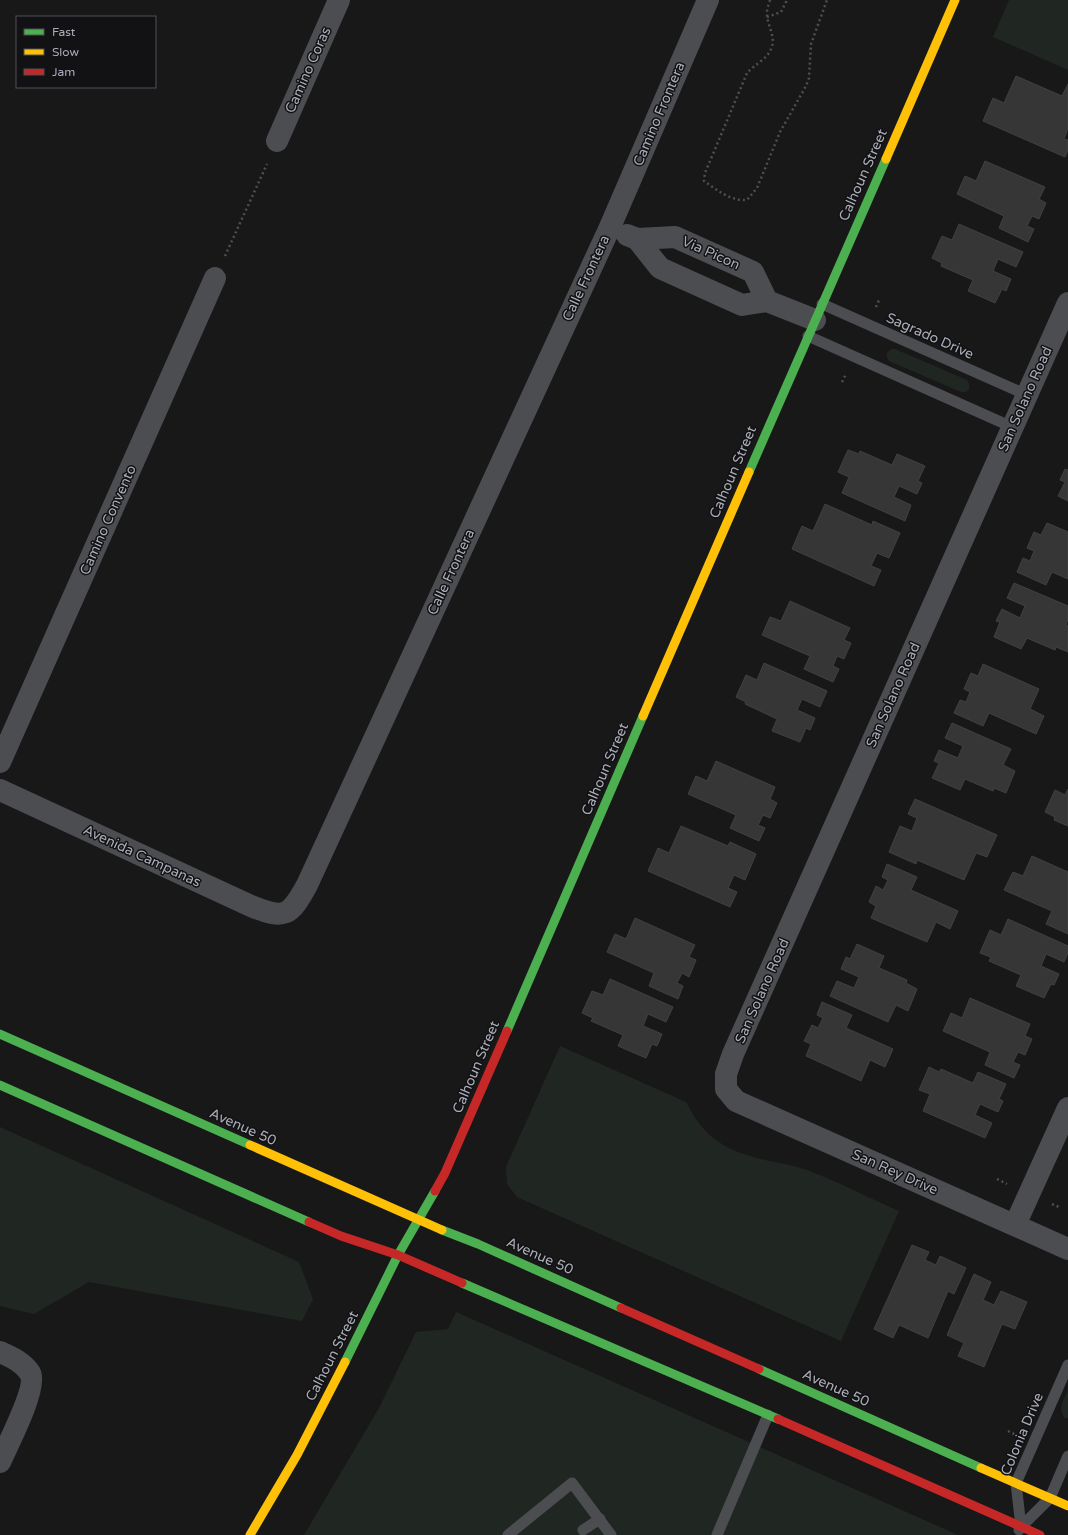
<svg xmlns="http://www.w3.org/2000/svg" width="1068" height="1535" viewBox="0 0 1068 1535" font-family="'Varela Round',sans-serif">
  <rect width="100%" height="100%" fill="#181818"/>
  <path fill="#202722" d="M1009,0H1068V70L993,37Z
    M891,349H895L967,380L969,384V389L966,392H961L889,361L887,357V353Z
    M560,1046L686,1102C706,1141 727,1151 769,1161C782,1163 795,1166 807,1170C839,1182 869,1198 899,1211L841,1341L517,1197L507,1184L506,1167Z
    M0,1127L299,1262L313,1299L302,1321L89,1282L34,1314L0,1306Z
    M456,1312L958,1535H304L379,1408L416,1332L448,1329Z
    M1068,1390V1418H1065C1057,1408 1064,1400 1068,1390Z"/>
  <path fill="#363637" stroke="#414144" d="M1016,76L1062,96L1068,84V129L1064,139L1068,140V150L1065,157L983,121L993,98L1004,103Z
    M985,161L1045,187L1039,199L1046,203L1039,219L1032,216L1027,226L1034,229L1028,242L999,228L1004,216L957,194L965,176L976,181Z
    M959,224L1023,252L1016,267L998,259L993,271L1011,279L1006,291L1002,289L995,303L968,291L973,280L941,266L942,263L932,258L942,236L952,240Z
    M848,450L859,454L860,451L892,465L897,454L925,466L918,481L922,483L917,494L899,486L894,497L911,505L905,521L842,493L849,477L838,472Z
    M1065,469L1068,470V501L1058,496L1065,482L1060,480Z
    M825,504L872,525L873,521L900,533L889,558L877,553L871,566L881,570L874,586L792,549L802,526L813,531Z
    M1047,523L1068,532V579L1052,572L1046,585L1017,572L1023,558L1030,561L1034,551L1027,548L1034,532L1041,535Z
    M1014,583L1068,606V619L1066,625L1068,626V652L1056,647L1055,650L1027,638L1021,649L994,637L1000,622L996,621L1002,609L1020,618L1025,606L1007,598Z
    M790,601L850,628L844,640L851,643L844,659L837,656L833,666L839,669L833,682L804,669L810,656L762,635L770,617L781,621Z
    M764,663L827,691L820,707L802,699L797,710L815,718L810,730L806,728L800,742L772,731L777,719L745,704L746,702L736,697L746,675L757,680Z
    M983,664L1039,689L1030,709L1044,716L1036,734L989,713L983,726L954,713L960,700L966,702L970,692L964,689L971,673L978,676Z
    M952,723L1011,749L1003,765L1015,771L1006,793L994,788L993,791L965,779L960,790L932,778L939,763L934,761L939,750L958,758L963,746L945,738Z
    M716,761L775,787L770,799L777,803L770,818L763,815L758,825L765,828L759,841L730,828L736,815L688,794L696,776L707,781Z
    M1068,789V826L1054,820L1055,817L1045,812L1055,790L1065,795Z
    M915,799L997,835L987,857L976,853L964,880L917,860L916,864L889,852L900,826L912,831L917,818L908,814Z
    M681,826L728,846L730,842L756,854L745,880L734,875L728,888L737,892L730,907L648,871L658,848L669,853Z
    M1032,856L1068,872V934L1046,924L1052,911L1004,890L1013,872L1023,876Z
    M887,864L917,877L911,890L958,911L950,929L936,922L927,942L871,918L876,906L869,902L876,886L883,890L888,880L882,877Z
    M635,918L695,945L689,957L696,960L689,977L682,973L677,983L683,986L678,999L649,986L654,973L607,952L615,934L626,939Z
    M1008,919L1068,946V953L1064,962L1046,954L1041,966L1059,974L1054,985L1051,984L1044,998L1016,986L1021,975L989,961L991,957L980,953L990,930L1001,935Z
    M857,944L884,956L879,968L907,980L906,983L917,989L908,1011L896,1005L888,1022L830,996L837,981L854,988L859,977L841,969L846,957L850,959Z
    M610,979L673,1007L666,1022L648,1014L643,1026L662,1034L657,1046L652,1044L646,1058L618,1046L623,1035L591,1021L593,1018L582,1013L592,991L603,995Z
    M970,998L1030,1024L1025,1036L1032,1039L1025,1055L1018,1052L1013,1062L1020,1065L1014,1078L985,1065L990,1052L943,1031L951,1013L962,1018Z
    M822,1002L852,1015L846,1028L893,1049L885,1067L870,1060L861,1081L806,1056L811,1044L804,1041L812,1025L818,1028L823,1018L817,1015Z
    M929,1067L939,1072L941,1069L973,1083L978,1072L1006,1084L999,1099L1003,1101L998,1112L980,1104L975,1115L992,1123L985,1138L923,1111L930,1094L919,1090Z
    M912,1245L929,1252L925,1260L936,1265L940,1256L966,1268L954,1294L948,1291L928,1338L899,1325L893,1338L874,1329Z
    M974,1274L991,1282L983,1300L994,1305L1001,1291L1027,1302L1015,1329L1002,1324L984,1367L958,1356L964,1343L947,1335Z"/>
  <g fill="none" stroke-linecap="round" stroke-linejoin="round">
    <path stroke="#4e4f52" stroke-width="2.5" stroke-dasharray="2 3" stroke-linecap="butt" d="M770,0C769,4 767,8 767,12C766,25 777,36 771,49C768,58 754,65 747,73L705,173L704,181C717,190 730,201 747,200L757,188L780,132L806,86L809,78L811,44L827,0
      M767,17L781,12L787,0
      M225,256L267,164
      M876,307L879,300
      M842,382L846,374
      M997,1179L1007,1184
      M1052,1204L1059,1207
      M1008,1431L1016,1435"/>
    <path stroke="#4c4d51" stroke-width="11" d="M822,304L1027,395
      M808,336L1012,427
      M1021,1527L1016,1483L1068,1365
      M583,1530L600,1519
      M1019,1530L1021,1527L1050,1498L1068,1456
      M508,1535L572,1483L611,1535
      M717,1535L768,1415"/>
    <path stroke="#4c4d51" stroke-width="22" d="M277,141L339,0
      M627,235L637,239L675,237L753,272L767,301
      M637,239L660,268L742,305L767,301L815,320
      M1068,303L733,1054L726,1074V1089L736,1101L1068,1249
      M0,762L215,278
      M0,790L251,906C285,920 290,916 307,885L610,227L708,0
      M1015,1225L1068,1108
      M0,1352C11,1357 23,1362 30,1373C38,1387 7,1446 0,1462"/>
    <path stroke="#4caf50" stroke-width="9" d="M749,472L886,159
      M507,1031L643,716
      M0,1034L250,1145
      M0,1085L309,1222
      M442,1230L478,1244L621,1308
      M462,1283L778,1419
      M345,1362L398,1255L435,1191
      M759,1369L981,1468"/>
    <path stroke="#ffc107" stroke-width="9" d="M886,159L955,0
      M643,716L749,472
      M250,1145L442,1230
      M981,1468L1068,1506
      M250,1535L297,1455L345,1362"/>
    <path stroke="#c62828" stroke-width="9" d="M435,1191L445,1173L507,1031
      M309,1222L341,1236L398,1255L462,1283
      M621,1308L759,1369
      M778,1419L1040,1535"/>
  </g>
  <g text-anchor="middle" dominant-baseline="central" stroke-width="3" stroke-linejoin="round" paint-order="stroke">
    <g font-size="14" fill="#aaadb8" stroke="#121214">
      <text transform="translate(308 70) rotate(-66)">Camino Coras</text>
      <text transform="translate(659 114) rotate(-67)">Camino Frontera</text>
      <text transform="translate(863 175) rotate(-66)">Calhoun Street</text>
      <text transform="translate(711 253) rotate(24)">Via Picon</text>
      <text transform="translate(586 278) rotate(-65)">Calle Frontera</text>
      <text transform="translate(930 336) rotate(24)">Sagrado Drive</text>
      <text transform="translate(1025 399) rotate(-66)">San Solano Road</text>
      <text transform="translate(733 472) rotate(-67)">Calhoun Street</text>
      <text transform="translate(108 520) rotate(-66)">Camino Convento</text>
      <text transform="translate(451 572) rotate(-65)">Calle Frontera</text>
      <text transform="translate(893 695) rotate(-66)">San Solano Road</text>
      <text transform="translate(605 769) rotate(-67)">Calhoun Street</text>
      <text transform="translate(142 856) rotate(25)">Avenida Campanas</text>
      <text transform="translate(762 991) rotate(-66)">San Solano Road</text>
      <text transform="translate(476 1067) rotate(-67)">Calhoun Street</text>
      <text transform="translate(243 1127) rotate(24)">Avenue 50</text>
      <text transform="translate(895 1172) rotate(24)">San Rey Drive</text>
      <text transform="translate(540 1256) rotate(24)">Avenue 50</text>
      <text transform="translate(332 1356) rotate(-63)">Calhoun Street</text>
      <text transform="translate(836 1388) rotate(24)">Avenue 50</text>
      <text transform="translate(1022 1434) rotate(-67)">Colonia Drive</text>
    </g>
  </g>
  <rect x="16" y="16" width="140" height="72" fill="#121214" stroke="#4f5056"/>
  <rect x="24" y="29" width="20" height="6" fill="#4caf50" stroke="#4f5056"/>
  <text x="52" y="36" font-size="12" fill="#aaadb8">Fast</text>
  <rect x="24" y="49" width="20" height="6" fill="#ffc107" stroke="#4f5056"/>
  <text x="52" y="56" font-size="12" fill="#aaadb8">Slow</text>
  <rect x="24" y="69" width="20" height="6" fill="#c62828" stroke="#4f5056"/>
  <text x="52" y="76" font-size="12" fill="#aaadb8">Jam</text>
</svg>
